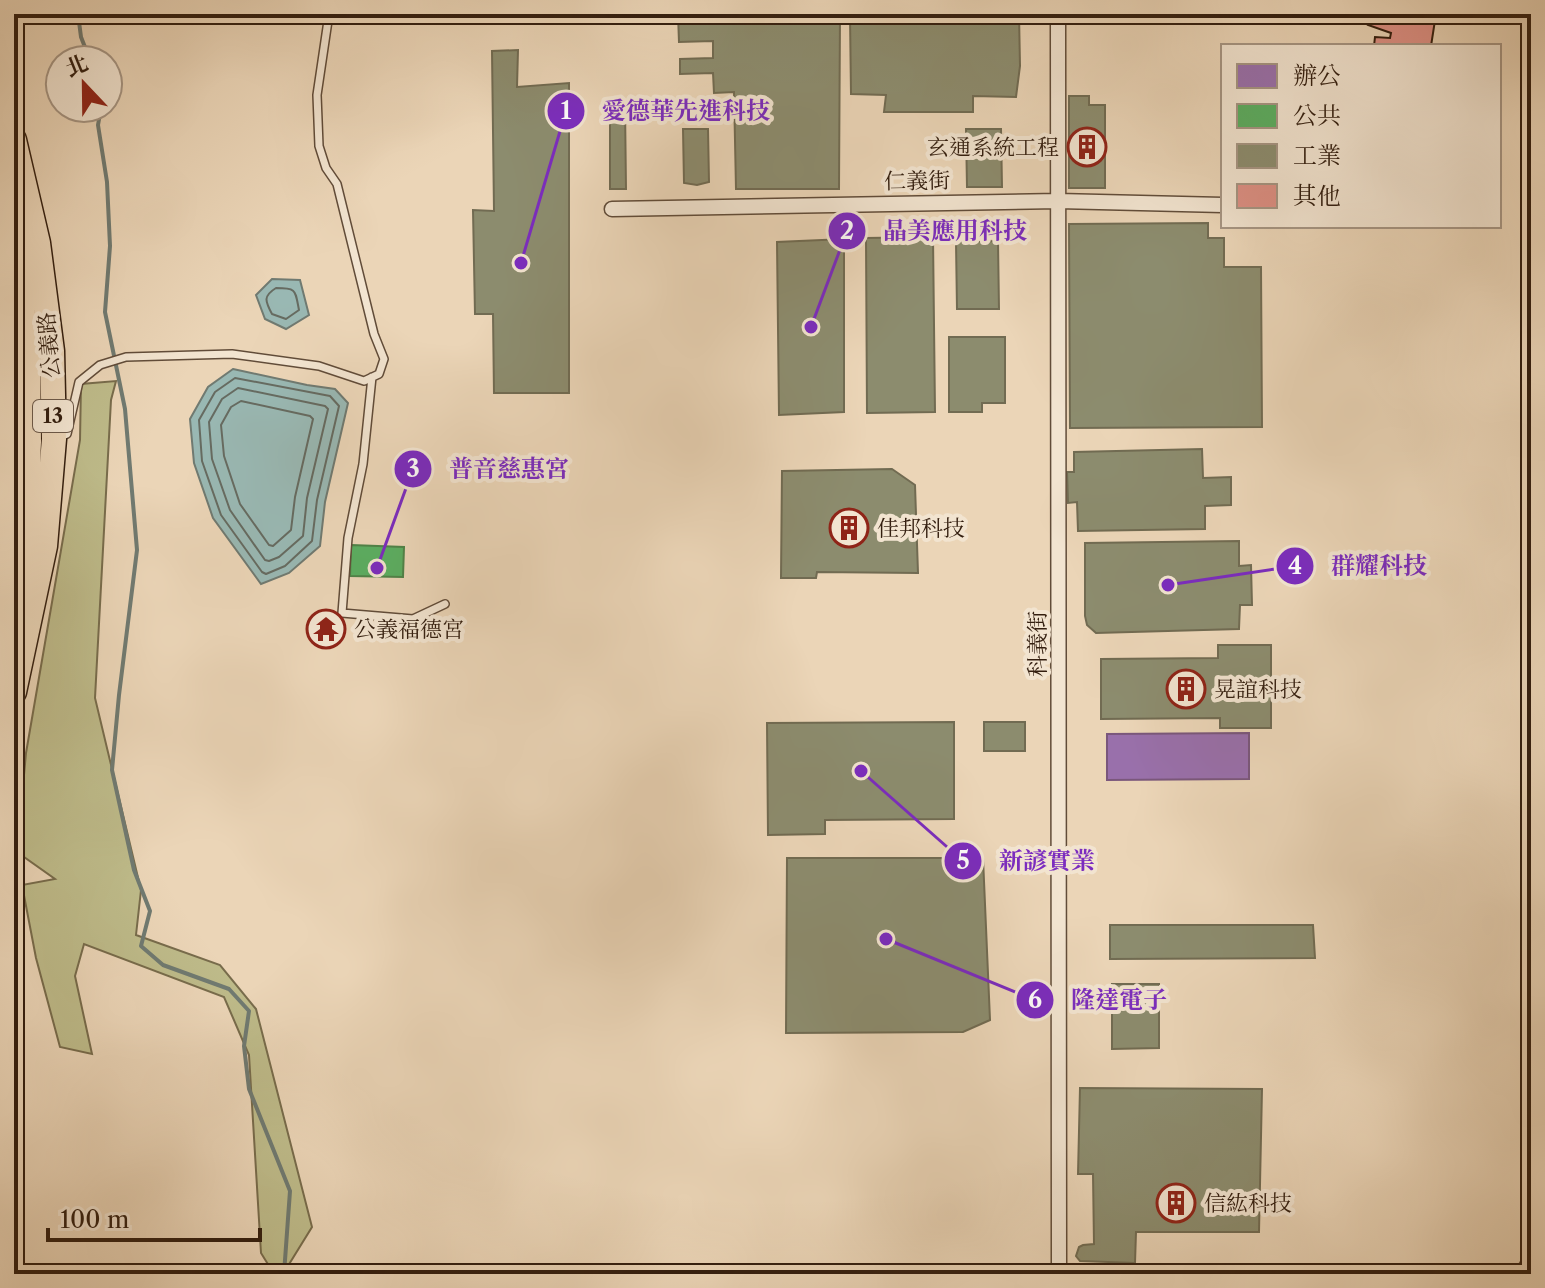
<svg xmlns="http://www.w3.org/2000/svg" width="1545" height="1288" viewBox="0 0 1545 1288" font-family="'Libre Caslon Text','Noto Serif TC',serif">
  <rect width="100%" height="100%" fill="#ebd5b7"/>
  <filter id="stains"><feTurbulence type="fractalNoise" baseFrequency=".0025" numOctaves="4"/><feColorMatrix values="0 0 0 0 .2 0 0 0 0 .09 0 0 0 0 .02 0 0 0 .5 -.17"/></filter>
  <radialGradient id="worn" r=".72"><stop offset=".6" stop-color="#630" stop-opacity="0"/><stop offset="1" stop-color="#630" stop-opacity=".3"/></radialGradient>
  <path fill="#bebb8a" stroke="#786c4c" stroke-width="2" d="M116,381L111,400L95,698L141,890L136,935L220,965L256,1009L312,1227L283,1274H274L261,1253L249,1055L224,997L84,944L75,976L92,1054L60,1047L36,958L22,885L55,879L17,852L26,753L80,440L81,384Z"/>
  <path fill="#99b8b3" stroke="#707a71" stroke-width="2" d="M272,279L300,280L309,315L286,329L265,319L256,295Z
    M233,369L307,385L335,389L348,403L325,502L320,546L289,573L261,584L213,518L194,463L190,419L208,387Z"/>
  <path fill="#9970ab" stroke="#7a577c" stroke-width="2" d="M1249,733V779L1107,780V734Z"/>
  <path fill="#5aae61" stroke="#4e8348" stroke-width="2" d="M351,545L404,547L403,577L350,576Z
    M333,621V636H319V622Z"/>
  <path fill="#8c8c6e" stroke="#716b52" stroke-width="2" d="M678,14H840L839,189H736L734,92L714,93L713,73L680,74V59L713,58V41L679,42Z
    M1019,14L1020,66L1016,97L973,96V112H884L886,95L851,94L850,16Z
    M518,50L517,87L569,83V393H494L493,314H475L473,210L494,211L492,51Z
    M1069,96H1089V105H1105V188H1069Z
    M610,105H625L626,189H610Z
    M683,129H708L709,182L697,185L684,183Z
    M966,129H1001L1002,187H967Z
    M1208,223V238H1224V267H1261L1262,427L1070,428L1069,224Z
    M933,237L935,412L867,413L866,238Z
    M844,239V412L779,415L777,242Z
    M998,241L999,309H957L956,242Z
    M949,337H1005V403H982V412H949Z
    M1202,449L1203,478L1231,477V505L1205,506V529L1078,531L1077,502L1068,503L1067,472H1074V452Z
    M892,469L915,485L918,573L817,572L816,578H781L782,471Z
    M1239,541V566L1251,565L1252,605H1240L1239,629L1096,633L1087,625L1085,616V543Z
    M1218,645H1271V728H1220V718L1101,719V659L1218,658Z
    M954,722V819L825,820V834L768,835L767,723Z
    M984,722H1025V751H984Z
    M787,858H983L990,1020L963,1032L786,1033Z
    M1110,925H1313L1315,958L1110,959Z
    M1112,984H1159V1048L1112,1049Z
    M1080,1088L1262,1089L1259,1232H1136L1135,1263L1080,1261L1076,1256L1079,1247L1083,1245L1094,1244L1093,1174H1078Z"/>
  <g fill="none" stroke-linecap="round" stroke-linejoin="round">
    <path stroke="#666b61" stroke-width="2" d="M276,288C297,288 295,290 299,310L286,319L272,314C265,301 263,296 276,288Z
      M235,378L330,396L339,406L317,500L312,541L285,566L266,574L262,572L221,515L202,461L199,420L215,392Z
      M238,388L325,406L328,409L307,498L303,536L279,557L269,561L265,560L230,510L212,459L209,422L222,399Z
      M241,401L310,416L313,419L295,497L291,530L273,546L269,545L240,504L224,456L221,425L231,407Z"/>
    <path stroke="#707a71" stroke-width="4" d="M78,14L81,37L90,60
      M101,108L98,125L107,182L110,246L105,312L125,409L137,550L119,695L112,770L134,870L150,911L141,946L163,965L229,989L249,1011L244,1046L249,1089L290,1191L284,1274"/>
  </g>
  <path fill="#de9085" stroke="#331e0f" stroke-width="2" d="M1374,14H1436L1431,46H1374L1375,37L1390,38L1391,33L1368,25Z"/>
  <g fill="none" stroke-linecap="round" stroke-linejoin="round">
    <defs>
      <path id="lane" d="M372,377L363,464L348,538L342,613L413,619L445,604
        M58,438L67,434L79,382L100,365L126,357L232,354L319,366L364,381L379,374L384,359L374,334L337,184L326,168L319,146L317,95L329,14
        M1518,1274L1531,1252"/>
      <path id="street" d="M1058,14L1059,1274
        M612,209L1058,201L1223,205"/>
      <path id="secondary" d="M1528,14L1531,19"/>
      <path id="primary" d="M14,140L38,243L52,351L54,439L45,546L14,692
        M14,241L28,355L29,442L24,540L14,584"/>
    </defs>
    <use href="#lane" stroke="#614c39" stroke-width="10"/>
    <use href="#street" stroke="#614c39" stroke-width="17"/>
    <use href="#secondary" stroke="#331e0f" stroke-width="23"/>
    <use href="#primary" stroke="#331e0f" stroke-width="27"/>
    <use href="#lane" stroke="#f2e4d0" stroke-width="7"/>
    <use href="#street" stroke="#f2e4d0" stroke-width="14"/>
    <use href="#secondary" stroke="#f2e4d0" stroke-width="20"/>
    <use href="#primary" stroke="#ebd5b7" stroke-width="24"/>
  </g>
  <defs>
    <symbol id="building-ring" viewBox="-11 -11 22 22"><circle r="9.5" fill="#f2e4d0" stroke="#8f2418" stroke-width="1.5"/><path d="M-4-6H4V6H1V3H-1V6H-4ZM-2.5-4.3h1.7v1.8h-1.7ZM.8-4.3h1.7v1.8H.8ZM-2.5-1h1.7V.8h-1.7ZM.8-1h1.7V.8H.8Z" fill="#8f2418"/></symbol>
    <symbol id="temple-ring" viewBox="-11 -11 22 22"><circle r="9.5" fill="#f2e4d0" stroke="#8f2418" stroke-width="1.5"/><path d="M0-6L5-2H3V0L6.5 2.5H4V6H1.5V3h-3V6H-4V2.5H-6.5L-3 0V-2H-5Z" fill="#8f2418"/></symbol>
  </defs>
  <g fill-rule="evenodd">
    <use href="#building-ring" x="1065" y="125" width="44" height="44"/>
    <use href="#building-ring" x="827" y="506" width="44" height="44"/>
    <use href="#temple-ring" x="304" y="607" width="44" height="44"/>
    <use href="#building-ring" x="1164" y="667" width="44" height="44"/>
    <use href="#building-ring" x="1154" y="1181" width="44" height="44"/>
  </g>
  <g text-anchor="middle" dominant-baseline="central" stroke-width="8" stroke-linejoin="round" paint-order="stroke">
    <rect fill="#f2e4d0" stroke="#6c5949" stroke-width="2" x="33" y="400" width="40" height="32" rx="6"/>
    <g font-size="20" font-weight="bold" fill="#331e0f">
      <text x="53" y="416">13</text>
    </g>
    <g font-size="22" fill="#331e0f" stroke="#f2e4d0" text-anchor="start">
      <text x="1059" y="147" text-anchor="end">玄通系統工程</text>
      <text x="877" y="528">佳邦科技</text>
      <text x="354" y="629">公義福德宮</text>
      <text x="1214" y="689">晃誼科技</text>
      <text x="1204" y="1203">信紘科技</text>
    </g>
    <g font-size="22" fill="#331e0f" stroke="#f2e4d0">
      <text transform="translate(917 181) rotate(-1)">仁義街</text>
      <text transform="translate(49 345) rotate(-95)">公義路</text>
      <text transform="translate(1037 644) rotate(-90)">科義街</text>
    </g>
  </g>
  <path fill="none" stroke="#7b2cbf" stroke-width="3" d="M521 263L566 111M811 327L847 231M377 568L413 469M1168 585L1295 566M861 771L963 861M886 939L1035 1000"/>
  <g fill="#7b2cbf" stroke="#f2e4d0" stroke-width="3">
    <circle cx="521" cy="263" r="8"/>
    <circle cx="811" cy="327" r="8"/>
    <circle cx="377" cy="568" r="8"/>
    <circle cx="1168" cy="585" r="8"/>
    <circle cx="861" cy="771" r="8"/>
    <circle cx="886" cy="939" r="8"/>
    <circle cx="566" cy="111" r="20"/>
    <circle cx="847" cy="231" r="20"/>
    <circle cx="413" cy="469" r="20"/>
    <circle cx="1295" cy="566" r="20"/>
    <circle cx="963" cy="861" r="20"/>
    <circle cx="1035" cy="1000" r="20"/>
  </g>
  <g font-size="24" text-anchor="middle" font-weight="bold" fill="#fff">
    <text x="566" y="119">1</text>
    <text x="847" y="239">2</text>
    <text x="413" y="477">3</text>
    <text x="1295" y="574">4</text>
    <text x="963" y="869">5</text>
    <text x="1035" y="1008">6</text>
  </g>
  <g font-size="24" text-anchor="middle" font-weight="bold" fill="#7b2cbf" stroke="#f2e4d0" stroke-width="8" stroke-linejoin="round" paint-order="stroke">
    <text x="686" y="119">愛德華先進科技</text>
    <text x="955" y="239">晶美應用科技</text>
    <text x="509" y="477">普音慈惠宮</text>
    <text x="1379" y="574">群耀科技</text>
    <text x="1047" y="869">新諺實業</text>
    <text x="1119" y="1008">隆達電子</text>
  </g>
  <rect width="1545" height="1288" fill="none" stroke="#ebd5b7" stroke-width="48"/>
  <rect x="16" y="16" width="1513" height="1256" fill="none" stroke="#331e0f" stroke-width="4"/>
  <rect x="24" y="24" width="1497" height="1240" fill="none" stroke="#331e0f" stroke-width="2"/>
  <rect x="1221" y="44" width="280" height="184" fill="#f2e4d0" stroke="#a69583" stroke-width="2"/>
  <rect x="1237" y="64" width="40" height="24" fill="#9970ab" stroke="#a69583" stroke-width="2"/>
  <text x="1293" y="84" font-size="24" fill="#331e0f">辦公</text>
  <rect x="1237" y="104" width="40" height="24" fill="#5aae61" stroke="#a69583" stroke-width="2"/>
  <text x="1293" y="124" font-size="24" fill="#331e0f">公共</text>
  <rect x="1237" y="144" width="40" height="24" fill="#8c8c6e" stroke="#a69583" stroke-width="2"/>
  <text x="1293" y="164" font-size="24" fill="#331e0f">工業</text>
  <rect x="1237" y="184" width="40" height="24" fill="#de9085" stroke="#a69583" stroke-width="2"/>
  <text x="1293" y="204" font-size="24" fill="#331e0f">其他</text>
  <g transform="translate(84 84) rotate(338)"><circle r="38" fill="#f2e4d0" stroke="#a69583" stroke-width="2"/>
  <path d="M0-6L14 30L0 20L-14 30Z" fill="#8f2418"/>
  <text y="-12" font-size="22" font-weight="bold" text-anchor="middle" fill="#331e0f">北</text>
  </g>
  <path d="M48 1228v12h212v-12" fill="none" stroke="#331e0f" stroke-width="4"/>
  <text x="60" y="1228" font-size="24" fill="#331e0f" stroke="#f2e4d0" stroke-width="6" paint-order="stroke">100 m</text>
  <rect width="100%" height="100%" filter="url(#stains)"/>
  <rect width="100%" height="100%" fill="url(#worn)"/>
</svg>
